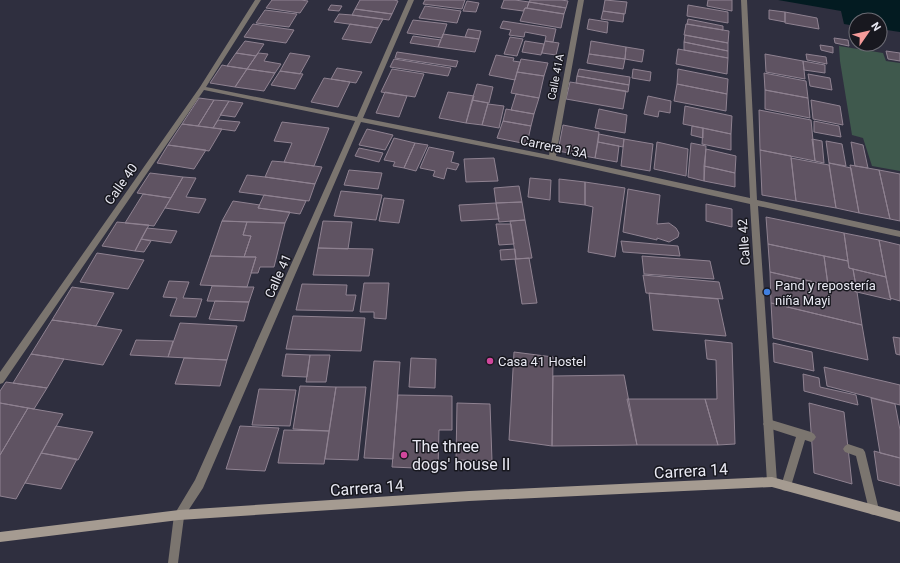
<svg xmlns="http://www.w3.org/2000/svg" width="900" height="563" viewBox="0 0 900 563" font-family="Roboto,sans-serif">
  <rect width="100%" height="100%" fill="#2f2f3f"/>
  <path fill="#3f594d" d="M839,46L883,53L886,61L900,63V171L872,166L863,138L852,135L840,61Z"/>
  <path fill="#031b21" d="M778,0H900V32L880,29V20H856V26L844,24L841,11Z"/>
  <path fill="#5f5362" stroke="#8f8291" d="M272,0H301L308,1L300,13L266,8Z
    M360,0H394L398,1L392,14L355,9Z
    M425,0H465L462,9L423,4Z
    M504,0H515L529,2L527,8H525L523,11L501,8Z
    M530,0H561L568,1L566,8L529,2Z
    M605,0L627,2L625,14L603,11Z
    M708,0H732V11L707,6Z
    M467,1L479,3L476,12L463,11Z
    M529,2L566,8L564,14L527,8Z
    M331,5L342,6L339,11L328,10Z
    M688,5L728,12V23L687,16Z
    M425,6L461,11L457,23L419,18Z
    M525,8L564,14L561,28L520,21Z
    M355,9L392,14L389,20L352,15Z
    M265,10L297,14L289,27L256,23Z
    M769,10L785,12V22L769,19Z
    M603,11L624,14L623,22L601,19Z
    M785,12L817,18L819,29L785,23Z
    M339,14L352,15L383,19L378,28L334,22Z
    M589,19L608,22L607,33L587,29Z
    M688,19L723,26V30L687,24Z
    M413,20L447,24L442,38L407,33Z
    M503,21L556,29L553,42L545,41L546,36L525,32L524,37L509,35L511,30L500,28Z
    M253,24L294,30L286,43L244,37Z
    M350,24L378,28L371,43L342,39Z
    M686,24L729,31L728,43L684,35Z
    M468,29L481,31L479,39L465,37Z
    M443,34L479,39L475,52L438,47Z
    M685,35L728,43V51L684,42Z
    M413,36L441,40L438,47L410,43Z
    M510,37L523,39L517,56L504,54Z
    M834,38L848,40L849,46L835,43Z
    M245,41L264,44L256,56L236,53Z
    M525,41L544,44L541,55L522,52Z
    M545,41L559,43L556,55L542,53Z
    M591,41L626,47L625,59L589,54Z
    M684,42L728,51V58L684,50Z
    M820,45L833,47V53L821,50Z
    M626,47L644,50L642,62L625,59Z
    M678,49L728,58L727,74L676,64Z
    M886,51L900,53V61L888,59Z
    M397,52L458,61L456,67L395,58Z
    M236,53L256,56L247,69L227,66Z
    M258,53L268,54L264,61L281,64L275,73L247,69Z
    M290,53L310,56L300,74L280,71Z
    M589,54L625,59L623,69L587,63Z
    M765,54L803,61L805,79L766,72Z
    M806,54L826,57L827,64L807,60Z
    M496,55L514,58L513,61L520,62L515,80L489,75Z
    M394,59L451,68L448,76L390,67Z
    M521,59L548,63L544,76L517,72Z
    M803,61L825,65V73L804,70Z
    M222,65L227,66L247,69L235,87L210,83Z
    M337,68L362,72L356,83L331,79Z
    M247,69L275,73L264,91L235,87Z
    M392,69L424,74L415,97L381,92Z
    M579,69L630,77L629,85L577,76Z
    M633,69L651,72L650,81L632,78Z
    M678,69L728,79L727,94L677,84Z
    M280,71L303,74L295,89L271,85Z
    M517,72L544,76L539,98L511,93Z
    M764,73L806,81L808,98L765,90Z
    M808,74L830,78L832,90L810,86Z
    M577,76L629,85L628,92L576,83Z
    M324,78L350,82L338,107L311,102Z
    M570,82L626,91L623,109L566,99Z
    M477,84L493,87L489,103L472,100Z
    M677,84L727,94L726,111L674,101Z
    M765,90L808,98L810,118L765,109Z
    M385,92L407,96L399,117L376,113Z
    M448,92L474,96L466,123L439,118Z
    M516,94L539,98L534,114L511,110Z
    M648,96L671,101L670,113L659,111L658,117L644,114Z
    M199,98L214,100L198,126L182,124Z
    M214,100L229,101L213,128L198,126Z
    M472,100L488,103L482,125L466,123Z
    M811,100L840,106L843,125L813,119Z
    M229,101L243,103L235,117L220,115Z
    M488,104L504,106L499,128L482,125Z
    M685,106L732,116L731,134L683,124Z
    M506,109L534,114L531,126L503,121Z
    M599,109L627,115L625,133L595,128Z
    M759,110L811,120L815,161L760,150Z
    M218,120L240,122L235,131L213,128Z
    M503,121L531,126L527,144L497,138Z
    M814,121L839,126L841,137L814,132Z
    M282,122L329,128L314,166L284,162L292,143L274,141Z
    M182,124L222,129L209,151L168,145Z
    M563,125L599,132L595,158L558,151Z
    M692,126L703,128V138L691,135Z
    M703,128L731,134V150L702,144Z
    M367,129L393,135L385,150L359,145Z
    M599,134L624,139L623,147L598,142Z
    M394,138L415,143L404,168L393,166L395,162L384,160Z
    M624,139L653,144L650,171L621,166Z
    M812,139L822,141L824,163L815,161Z
    M826,141L842,144L846,166L829,163Z
    M598,142L619,146L617,162L595,158Z
    M657,142L688,149L686,176L654,169Z
    M851,142L863,145L868,168L855,166Z
    M415,143L428,145L416,171L404,168Z
    M691,143L706,146L704,181L688,177Z
    M168,145L206,150L194,169L157,163Z
    M429,147L454,152L451,162L459,164L456,170L447,168L444,179L433,176L435,171L420,168Z
    M359,148L383,153L379,162L355,156Z
    M706,149L736,156L735,173L704,166Z
    M760,150L791,156L796,201L762,195Z
    M494,158L498,181L466,182L464,159Z
    M791,158L829,165L836,208L796,201Z
    M272,161L284,162L322,167L315,184L265,177Z
    M829,163L851,168L859,213L836,208Z
    M850,165L879,170L890,219L859,213Z
    M704,166L735,173V187L704,181Z
    M349,170L382,173L378,189L344,185Z
    M879,170L900,174V221L890,219Z
    M150,173L183,177L171,198L137,193Z
    M247,175L265,177L315,184L309,201L239,192Z
    M183,177L196,178L186,197L206,199L199,213L165,208Z
    M530,178L551,180L550,200L528,197Z
    M559,179L585,182V205L559,202Z
    M585,182L625,188L615,257L588,252L593,207L585,205Z
    M519,186L522,202L496,203L494,188Z
    M628,189L660,195L657,224L669,223L676,228L679,233L678,237L669,242L657,238V240L623,232Z
    M341,191L382,195L376,220L334,216Z
    M143,194L171,198L154,226L125,223Z
    M264,195L306,201L300,214L258,208Z
    M384,198L404,200L399,223L379,221Z
    M233,201L260,205L258,208L290,212L285,223L222,221Z
    M522,202L525,220L499,222L496,203Z
    M496,203L499,219L461,221L459,205Z
    M706,204L732,209V227L706,221Z
    M766,217L844,233L848,261L768,244Z
    M525,220L532,258L516,259L510,221Z
    M222,221L247,222L243,235L251,236L244,257L210,256Z
    M323,221L352,222L348,249L318,248Z
    M117,222L149,225L135,251L102,246Z
    M247,222L285,223L274,267H260L258,273H251L256,257H244L251,236L243,235Z
    M496,224H511L514,244L499,245Z
    M147,228L177,231L171,243L141,239Z
    M844,233L879,240L886,277L849,268Z
    M141,239L151,241L144,252L135,251Z
    M879,240L900,245V301L890,298Z
    M621,241L678,246L680,256L623,252Z
    M768,244L824,256L828,285L770,272Z
    M318,248L373,249L369,276L313,275Z
    M515,249L516,259L501,260L500,250Z
    M97,253L144,260L128,289L80,282Z
    M210,256L256,257L247,287L200,285Z
    M642,256L710,261L714,279L644,274Z
    M824,256L848,261L849,268L853,269L857,292L828,285Z
    M529,258L537,303L522,304L515,259Z
    M853,269L886,277L891,300L857,292Z
    M770,272L857,292L862,325L771,303Z
    M643,275L719,282L723,299L646,293Z
    M169,281L189,282L183,298L202,299L196,317L170,316L177,298L163,297Z
    M364,283H389L386,319L374,318V312H360Z
    M302,284L347,285L346,295H356L353,311L296,310Z
    M212,286L247,287H254L249,302L207,301Z
    M72,287L114,293L96,326L52,320Z
    M649,293L718,299L726,336L653,330Z
    M215,301L249,302L244,321L209,319Z
    M771,303L862,325L868,360L773,338Z
    M293,316L365,318L361,351L286,349Z
    M52,320L96,326L122,330L103,365L31,354Z
    M180,323L237,326L227,360L168,357Z
    M893,337L900,338V355L896,354Z
    M136,340L173,341L168,357L130,355Z
    M705,340L732,343L735,444L718,445L705,399H717L716,360L707,359Z
    M773,343L812,352L814,371L774,362Z
    M514,352L553,357L552,446L509,440Z
    M31,354L64,359L47,388L13,383Z
    M286,354L310,355L307,377L282,376Z
    M310,355H330L326,382H306Z
    M184,358L227,360L220,386L175,384Z
    M411,358L436,359L435,388L409,387Z
    M374,361L400,362L393,459L364,458Z
    M824,367L900,385V405L827,386Z
    M803,374L819,378L820,387L856,395L858,405L804,391Z
    M624,375L637,445L552,446L553,376Z
    M6,382L13,383L47,388L34,409L28,408L0,403V391Z
    M300,386L336,387L329,431L293,429Z
    M336,387H366L358,460L325,459Z
    M259,389L296,390L290,426L252,425Z
    M398,395L452,396V430H439L438,469L392,467Z
    M871,398L895,404L900,430V458L880,453Z
    M627,399H705L718,445H637Z
    M0,403L28,408L0,455Z
    M457,403L490,404L492,461L456,460Z
    M809,403L844,412L852,484L814,473Z
    M28,408L63,414L16,499L0,496V455Z
    M56,426L93,432L78,460L41,453Z
    M240,426L279,428L265,471L226,469Z
    M284,430L329,431L324,464L278,463Z
    M874,451L900,458V486L878,480Z
    M41,453L77,459L61,489L25,483Z"/>
  <g fill="none" stroke-linecap="round" stroke-linejoin="round">
    <path fill="#7b756f" fill-rule="evenodd" d="M768,419L811,432L814,434L816,437L814,440L811,442L805,440L791,486L790,490L786,491L782,490L781,486L796,437L765,427L763,424L765,421Z
      M848,444L863,449L865,452L879,510L878,514L874,515L870,514L869,510L856,456L845,452L843,449L845,446Z"/>
    <path fill="#7b756f" fill-rule="evenodd" d="M255,0H261L206,87L357,117L408,0H414L363,118L549,155L578,0H584L556,156L750,198L741,0H747L757,200L900,231V237L758,206L777,482L776,486L772,487L768,486L767,482L750,204L552,160L361,122L203,488L184,517L178,563H168L174,515L195,480L355,121L204,90L3,383L0,384V372L200,87Z"/>
    <path fill="#a59b91" fill-rule="evenodd" d="M772,477L900,512V522L772,487L469,501L179,520L0,542V532L179,510L469,491Z"/>
  </g>
  <circle fill="#3f7fe0" stroke="#18181f" stroke-width="1.5" cx="767" cy="292" r="4"/>
  <g fill="#d1479c" stroke="#18181f" stroke-width="1.5">
    <circle cx="490" cy="361" r="4"/>
    <circle cx="404" cy="455" r="4"/>
  </g>
  <g text-anchor="middle" dominant-baseline="central" stroke-width="3" stroke-linejoin="round" paint-order="stroke">
    <g font-size="11" fill="#e9e9f3" stroke="#18181f">
      <text transform="translate(556 77) rotate(-79)">Calle 41A</text>
    </g>
    <g font-size="13" fill="#e9e9f3" stroke="#18181f">
      <text transform="translate(554 147) rotate(12)">Carrera 13A</text>
      <text transform="translate(121 184) rotate(-55)">Calle 40</text>
      <text transform="translate(744 242) rotate(-94)">Calle 42</text>
      <text transform="translate(278 276) rotate(-66)">Calle 41</text>
    </g>
    <g font-size="13" fill="#e9e9f3" stroke="#18181f" text-anchor="start">
      <text x="775" y="285">Pand y repostería<tspan x="775" dy="15">niña Mayi</tspan></text>
      <text x="498" y="361">Casa 41 Hostel</text>
    </g>
    <g font-size="16" fill="#e9e9f3" stroke="#18181f" text-anchor="start">
      <text x="412" y="446">The three<tspan x="412" dy="18">dogs' house II</tspan></text>
    </g>
    <g font-size="16" fill="#e9e9f3" stroke="#18181f">
      <text transform="translate(691 471) rotate(-3)">Carrera 14</text>
      <text transform="translate(367 488) rotate(-4)">Carrera 14</text>
    </g>
  </g>
  <g transform="translate(868 32) rotate(56)"><circle r="19" fill="#18181f" stroke="#6c6c74"/>
  <path d="M0-3L7 15L0 10L-7 15Z" fill="#f59b9a"/>
  <text y="-6" font-size="11" font-weight="bold" text-anchor="middle" fill="#e9e9f3">N</text>
  </g>
</svg>
